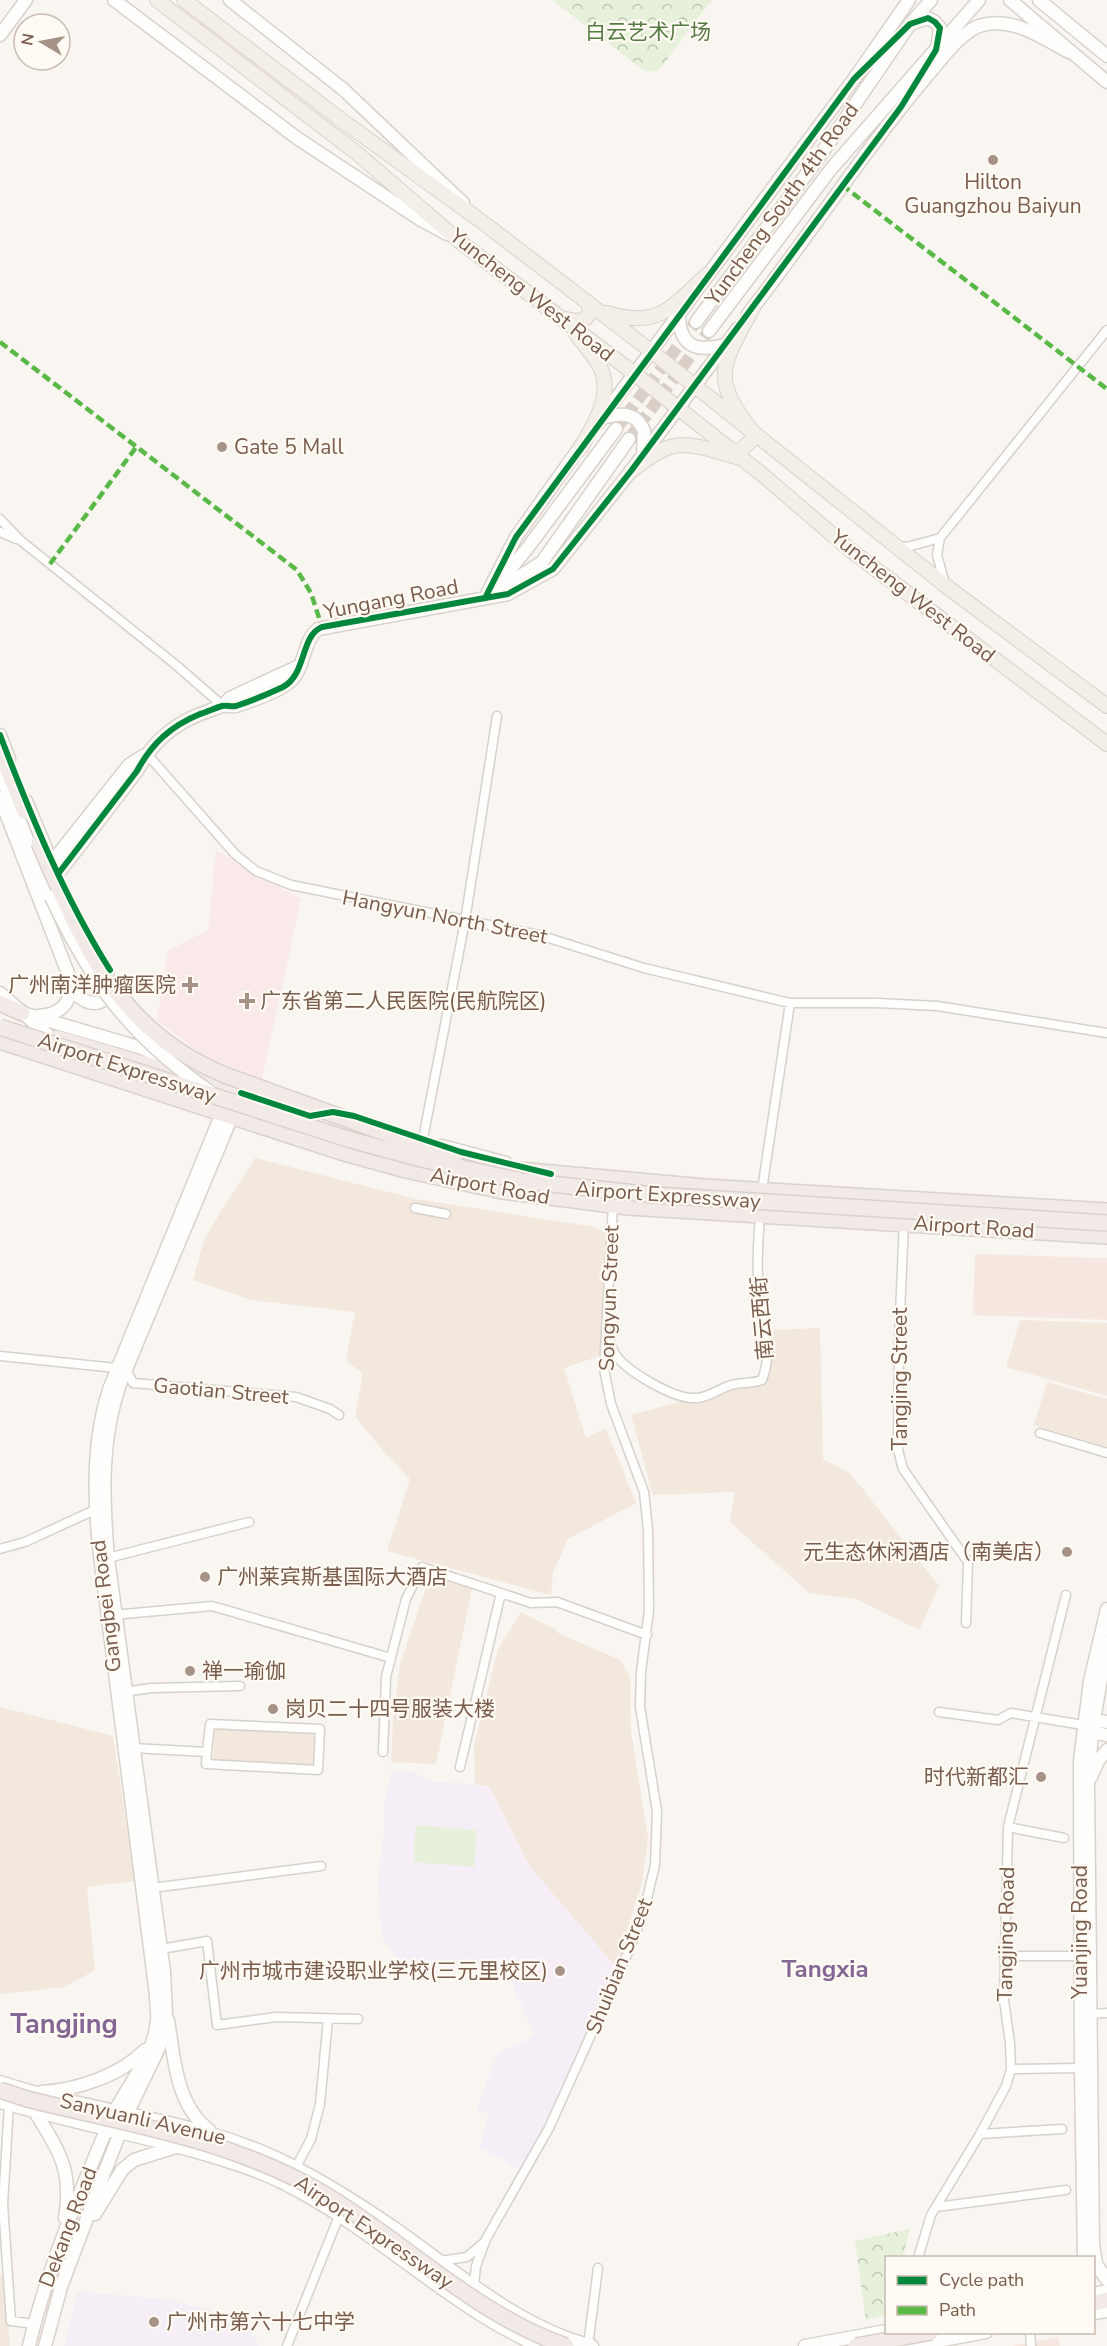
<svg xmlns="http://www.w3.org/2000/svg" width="1107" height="2346" viewBox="0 0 1107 2346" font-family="'Nunito Sans','Noto Sans SC',sans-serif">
  <defs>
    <pattern id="park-crowns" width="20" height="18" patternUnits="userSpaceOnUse" patternTransform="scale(1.5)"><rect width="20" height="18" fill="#e7f0db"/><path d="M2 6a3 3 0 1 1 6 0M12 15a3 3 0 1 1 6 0" fill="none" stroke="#c0c6b4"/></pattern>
  </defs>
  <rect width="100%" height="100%" fill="#f9f5f0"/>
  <path fill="#f2e8de" d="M255,1158L416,1199L595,1227L612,1237L605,1354L564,1368L586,1438L606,1428L636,1503L568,1539L553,1572L551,1595L387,1551L410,1479L383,1451L355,1416L363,1374L346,1360L355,1312L251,1300L193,1280L205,1237Z
    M1020,1320L1107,1323V1396L1006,1367Z
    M820,1328L823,1459L850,1473L939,1586L919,1630L856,1599L809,1593L730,1522L735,1492L653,1495L631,1415L735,1387L746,1388L761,1384L771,1366L773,1350L770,1330Z
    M1047,1382L1107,1399V1447L1034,1425Z
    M431,1573L472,1588L436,1764L391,1762L393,1720L400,1664Z
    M521,1612L555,1629L556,1632L620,1660L630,1676L631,1731L648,1838L642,1882L616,1967L530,1867L489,1786L475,1785L474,1745L498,1649Z
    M0,1707L113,1736L135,1881L87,1887L95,1970L65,1987L0,1994Z
    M215,1726L316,1731L314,1767L213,1763Z
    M0,2276H5L10,2346H0Z"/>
  <path fill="#f6e8e1" d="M975,1254L1107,1258V1320L973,1315Z
    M1059,2337L1060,2346H1011Z"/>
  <path fill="#f6eef6" d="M392,1771L414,1772L430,1781L489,1786L530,1867L616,1967L524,2171L479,2148L489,2115L477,2109L497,2054L535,2036L502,1961L409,1974L382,1937L378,1881L385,1825L384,1805Z
    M77,2292L166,2299L224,2314L250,2329L259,2346H64Z"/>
  <path fill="#fae9e9" d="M216,850L301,899L262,1079L205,1057L157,1020L168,951L208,930Z"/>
  <path fill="url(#park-crowns)" d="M552,0H712L659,70L646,72Z
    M910,2229L903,2257L886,2258V2315L866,2320L855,2241Z"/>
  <path fill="#e7f0db" d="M416,1825L477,1830L474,1867L413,1862Z"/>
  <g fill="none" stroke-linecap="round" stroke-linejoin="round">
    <path stroke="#d9cfc7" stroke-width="12" stroke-dasharray="12 6" stroke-linecap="butt" d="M616,429L696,322
      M629,439L709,331"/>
    <defs>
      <path id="street" d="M0,519L20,540L176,665L223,706
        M0,532L16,539
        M940,538L937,555L945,584
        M897,546L907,547L940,538L1107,330
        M146,753L235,854L256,871L291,885L539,935L644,968L790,1003H877L937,1006L1107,1033
        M421,1149L465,921L497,716
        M762,1190L790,1003
        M415,1208L446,1214
        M904,1222L899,1336L898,1450L903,1469L968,1562L966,1623
        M608,1336C610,1342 612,1349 615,1354C626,1371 675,1400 696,1398C707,1398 719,1389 731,1385C741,1382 751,1384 762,1380C773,1351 764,1331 760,1302C756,1273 758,1243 760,1214
        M0,1356L126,1369L133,1383L296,1397L330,1409L339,1415
        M1040,1433L1107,1453
        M0,1549L25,1542L99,1508
        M104,1559L249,1522
        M113,1615L212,1606L391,1658
        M123,1692L152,1688L240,1686
        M939,1712L998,1720L1011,1713L1083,1725
        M133,1748L207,1752L210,1724L320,1729L318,1770L206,1764L207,1752
        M383,1752L386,1677L406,1599L422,1567L531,1603L557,1602L647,1635
        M460,1767L501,1593
        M1008,1827L1064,1838
        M152,1888L321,1866
        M161,1949L207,1941L217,2025L276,2017L358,2019
        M1004,1956H1080
        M1090,2014L1107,2013
        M1011,2069L1081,2068
        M9,2105L3,2204L11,2321L34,2324L32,2329
        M980,2134L1062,2129
        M296,2167L311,2139L320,2104L328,2019
        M936,2207L1066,2190
        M918,2258L931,2215L980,2134L1006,2086L1011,2069L1010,2043L1004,2000L1008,1827L1066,1595
        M440,2261L467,2257L482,2244
        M474,2286L476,2266L486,2239L549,2128L630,1948L644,1911L655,1865L657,1811L640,1707L641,1672L649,1610L648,1530L644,1492L611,1404L604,1369L613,1205
        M1030,2332L1031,2346
        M287,2346L339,2216
        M588,2346L598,2268"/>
      <path id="secondary" d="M114,0L297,138L421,220L447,234
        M230,0L344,90L463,203
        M1010,0L1107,82
        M1039,0L1107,56
        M910,24L928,18L935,22L940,28L937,48
        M0,35L26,0
        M679,313C679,345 694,353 724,345
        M748,314C809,236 863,152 927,76C940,61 960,33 979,26C1011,15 1042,38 1069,52
        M696,322L817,160L910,24L931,0
        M709,331L831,169L979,0
        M602,418C619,413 636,411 644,431L643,451
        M597,424L854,79L909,0
        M498,584L526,550L616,429
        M491,595L542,562L629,439
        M485,598L516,537L585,440
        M223,706L230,698L299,666
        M0,735L9,759
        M0,774L51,897
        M0,798L76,994C91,1008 105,1006 112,986
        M26,801L47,851
        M52,862L129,765L143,756
        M58,874L137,771C152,743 171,726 200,714C207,712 215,708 222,706C227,705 231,707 236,706C251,701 273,694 287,684C306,671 301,643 318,629L508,594L553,569L631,471L738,328
        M0,993L49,1036
        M22,1013L142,1048L210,1079
        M38,1016C58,1015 71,1005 71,985
        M442,1146L506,1163
        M1107,1643L1092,1732L1088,1784L1093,2244L1096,2264L1107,2280
        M1087,1723L1094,1720L1107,1722
        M1086,1727L1092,1732L1107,1735
        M1091,1777L1098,1761L1107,1750
        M168,2020C174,2058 176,2105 209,2130
        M0,2082C98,2115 204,2118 296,2168C331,2186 365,2208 397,2230C458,2273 518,2327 592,2346
        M41,2092C76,2090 120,2076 145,2050
        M0,2102C64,2120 129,2133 194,2151C227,2161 260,2170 291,2187C378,2232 449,2306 539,2346
        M35,2112C59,2151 73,2170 65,2218
        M95,2214L122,2170L134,2160L176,2147
        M1084,2258L1081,2068L1080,1761L1090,1681L1107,1609
        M1094,2294L1107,2291
        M1094,2313L1107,2311
        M29,2346C47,2269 79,2194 110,2121C124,2089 153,2059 157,2022C158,2014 156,2004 156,1995L99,1547C94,1494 92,1439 110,1387L222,1113
        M45,2346L61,2287L103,2176L128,2112L159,2048L166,2014L164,1972L108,1558C103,1498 100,1437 122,1379L232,1116
        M805,2346L886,2331
        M911,2346L986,2332"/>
      <path id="primary" d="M157,0L358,154L459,241L635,374L764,476L849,549L1107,744
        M184,0L344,122L481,221L651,351L946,586L1107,706
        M607,313C660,329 671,307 708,274
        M566,319C581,323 591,321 589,304
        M576,334C583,344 593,354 599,365C615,394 594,424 580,449
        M631,471C642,463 654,453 667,448C690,440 717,452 740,458L742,449L756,436C710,379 720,368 753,308"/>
      <path id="highway" d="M0,751L25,811
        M0,1003L22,1013
        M57,1038L241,1093L392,1143
        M0,1041L341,1152L406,1170L502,1191L628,1207L1107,1236
        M485,1167L705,1187L1107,1211
        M1094,2303L1107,2300"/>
    </defs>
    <use href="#street" stroke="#d7d1cb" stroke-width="11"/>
    <use href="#secondary" stroke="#d9d2cb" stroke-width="15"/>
    <use href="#primary" stroke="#dad1cc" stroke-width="16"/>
    <use href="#highway" stroke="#dad1cc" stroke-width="18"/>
    <use href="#street" stroke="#fefefd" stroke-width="8"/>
    <use href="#secondary" stroke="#fefefd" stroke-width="12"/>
    <use href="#primary" stroke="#f3eee8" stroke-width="14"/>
    <use href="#highway" stroke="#f2eae7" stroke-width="15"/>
    <defs>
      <path id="secondary-bridge" d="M51,897C92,984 129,1035 209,1091"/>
      <path id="highway-bridge" d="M39,843C83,943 117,1031 225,1075L454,1158
        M0,1027L351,1140L421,1159L522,1181L655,1195L1107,1223
        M0,2090L27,2099C127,2124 230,2139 321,2192C404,2241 474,2314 566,2346
        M856,2346L931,2332"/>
    </defs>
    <use href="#secondary-bridge" stroke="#d9d2cb" stroke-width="15" stroke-linecap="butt"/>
    <use href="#highway-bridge" stroke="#dad1cc" stroke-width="18" stroke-linecap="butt"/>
    <use href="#secondary-bridge" stroke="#fefefd" stroke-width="12"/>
    <use href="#highway-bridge" stroke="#f2eae7" stroke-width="15"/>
    <path stroke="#58b947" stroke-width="4.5" stroke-dasharray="9 4.5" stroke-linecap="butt" d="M842,185L1107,389
      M0,342L297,570L311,593L322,627
      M50,564L137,446"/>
    <defs>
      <path id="cycleway" d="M0,735C31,816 64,897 110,970
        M58,874L137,771C152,743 171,726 200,714C207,712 215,708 222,706C227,705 231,707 236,706C251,701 268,694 283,687C307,674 300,636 322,627L485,598L508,594L553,569L631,471L901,107L936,50L940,28L935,22L928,18L910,24L854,79L516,537L485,598
        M241,1093L310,1116L333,1112L354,1116L461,1152L551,1174"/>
    </defs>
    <use href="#cycleway" stroke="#fffaf3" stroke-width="10"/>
    <use href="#cycleway" stroke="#00873e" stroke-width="6"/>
  </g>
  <g fill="#a69286" stroke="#fffaf3" stroke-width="2">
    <circle cx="993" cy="160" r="6"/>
    <circle cx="222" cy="447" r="6"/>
    <path d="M187 976h6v6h6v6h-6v6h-6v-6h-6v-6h6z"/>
    <path d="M244 992h6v6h6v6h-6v6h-6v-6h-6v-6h6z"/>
    <circle cx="1067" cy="1552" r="6"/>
    <circle cx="205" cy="1577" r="6"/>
    <circle cx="190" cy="1671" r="6"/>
    <circle cx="273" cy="1709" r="6"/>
    <circle cx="1041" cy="1777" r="6"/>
    <circle cx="560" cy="1971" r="6"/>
    <circle cx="154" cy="2322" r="6"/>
  </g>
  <g text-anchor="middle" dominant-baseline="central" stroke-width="4.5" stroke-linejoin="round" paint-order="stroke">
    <g font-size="21" fill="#537a41" stroke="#fffaf3">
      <text x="648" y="32">白云艺术广场</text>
    </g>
    <g font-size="21" fill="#7a5c4d" stroke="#fffaf3" text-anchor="start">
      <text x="993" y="182" text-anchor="middle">Hilton<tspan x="993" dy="24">Guangzhou Baiyun</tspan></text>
      <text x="234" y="447">Gate 5 Mall</text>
      <text x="176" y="985" text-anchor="end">广州南洋肿瘤医院</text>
      <text x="260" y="1001">广东省第二人民医院(民航院区)</text>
      <text x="1055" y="1552" text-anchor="end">元生态休闲酒店（南美店）</text>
      <text x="217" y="1577">广州莱宾斯基国际大酒店</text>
      <text x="202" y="1671">禅一瑜伽</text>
      <text x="285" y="1709">岗贝二十四号服装大楼</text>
      <text x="1029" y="1777" text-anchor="end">时代新都汇</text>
      <text x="548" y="1971" text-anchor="end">广州市城市建设职业学校(三元里校区)</text>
      <text x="166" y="2322">广州市第六十七中学</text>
    </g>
    <g font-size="21" fill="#7a5c4d" stroke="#fffaf3">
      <text transform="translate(782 204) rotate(-54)">Yuncheng South 4th Road</text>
      <text transform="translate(532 295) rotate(38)">Yuncheng West Road</text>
      <text transform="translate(913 596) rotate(38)">Yuncheng West Road</text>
      <text transform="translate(391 599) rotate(-11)">Yungang Road</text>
      <text transform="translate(445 917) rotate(11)">Hangyun North Street</text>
      <text transform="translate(127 1068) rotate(18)">Airport Expressway</text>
      <text transform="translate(490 1186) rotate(11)">Airport Road</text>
      <text transform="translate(668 1195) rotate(4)">Airport Expressway</text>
      <text transform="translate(974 1227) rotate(4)">Airport Road</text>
      <text transform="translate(609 1298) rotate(-88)">Songyun Street</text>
      <text transform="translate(762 1318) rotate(-95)">南云西街</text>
      <text transform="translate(900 1379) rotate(-90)">Tangjing Street</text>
      <text transform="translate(221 1391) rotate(5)">Gaotian Street</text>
      <text transform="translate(106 1606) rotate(-97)">Gangbei Road</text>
      <text transform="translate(1080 1932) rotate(-90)">Yuanjing Road</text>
      <text transform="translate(1006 1934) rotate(-89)">Tangjing Road</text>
      <text transform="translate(619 1966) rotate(-68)">Shuibian Street</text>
      <text transform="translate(143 2119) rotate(13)">Sanyuanli Avenue</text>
      <text transform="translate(68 2227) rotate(-69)">Dekang Road</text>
      <text transform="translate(374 2232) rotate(34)">Airport Expressway</text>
    </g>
    <g font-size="24" font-weight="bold" fill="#846695" stroke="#fffaf3">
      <text x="825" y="1969">Tangxia</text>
    </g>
    <g font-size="27" font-weight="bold" fill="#846695" stroke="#fffaf3">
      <text x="64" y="2024">Tangjing</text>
    </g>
  </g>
  <rect x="885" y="2256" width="210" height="78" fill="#fffaf3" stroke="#cabbb1" stroke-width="1.5"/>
  <rect x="897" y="2276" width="30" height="9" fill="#00873e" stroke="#cabbb1" stroke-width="1.5"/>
  <text x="939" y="2286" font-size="18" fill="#7a5c4d">Cycle path</text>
  <rect x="897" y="2306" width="30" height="9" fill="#58b947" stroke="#cabbb1" stroke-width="1.5"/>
  <text x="939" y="2316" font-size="18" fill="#7a5c4d">Path</text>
  <g transform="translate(42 42) rotate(280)"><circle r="28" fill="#fffaf3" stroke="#cabbb1" stroke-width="1.5"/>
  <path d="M0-4.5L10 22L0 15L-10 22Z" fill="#a69286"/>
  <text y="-9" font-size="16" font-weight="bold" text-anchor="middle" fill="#7a5c4d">N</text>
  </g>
</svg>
